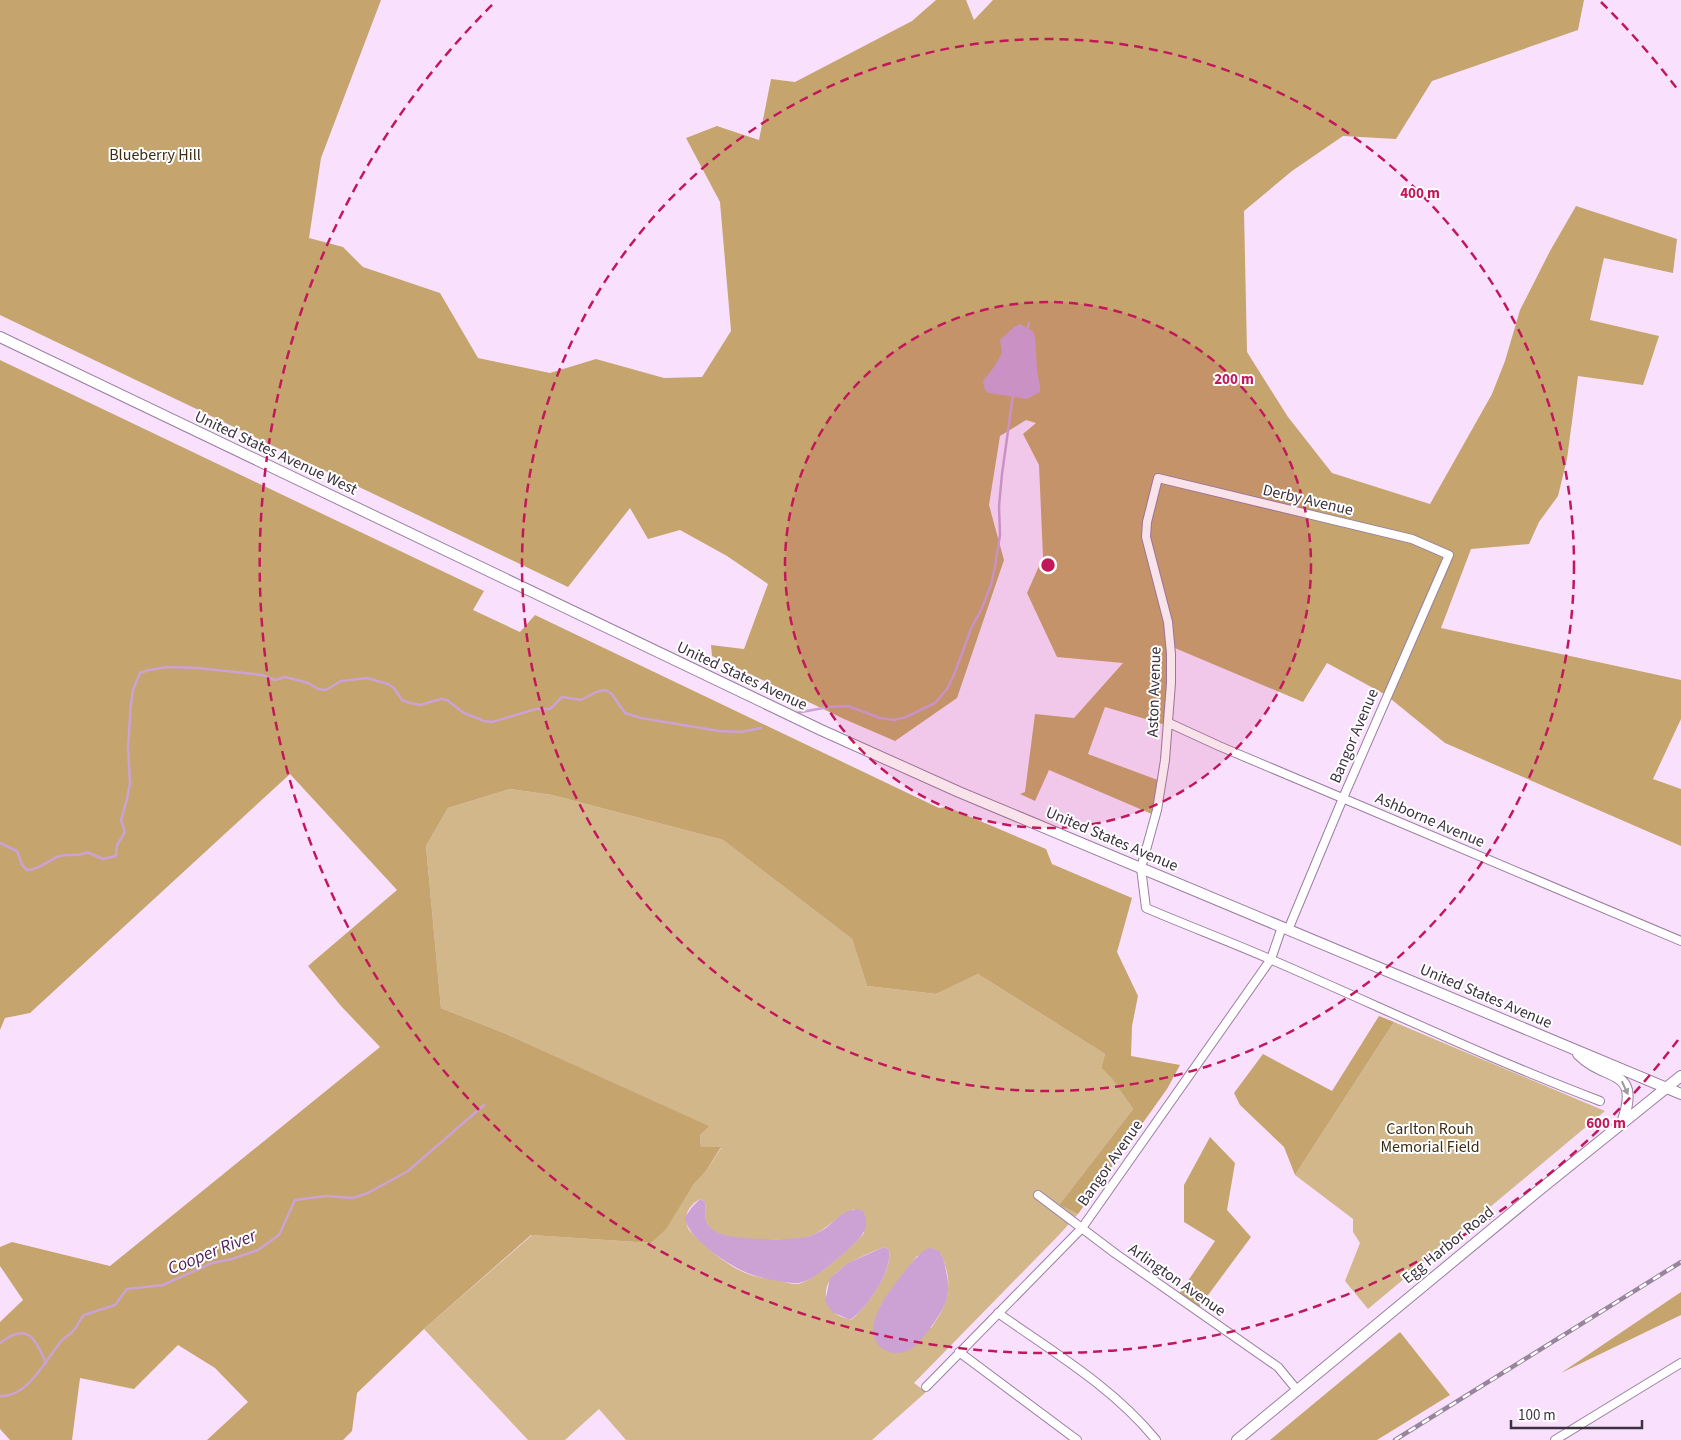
<svg xmlns="http://www.w3.org/2000/svg" width="1681" height="1440" viewBox="0 0 1681 1440" font-family="'Source Sans 3',sans-serif">
  <rect width="100%" height="100%" fill="#f9e1fe"/>
  <path fill="#d2b78b" fill-rule="evenodd" d="M510,789L552,795L723,840L852,939L867,986L936,994L978,974L1105,1054L1101,1068L1112,1079L1133,1109L1059,1205L1078,1214L1058,1236L914,1383L926,1392L872,1440H626L599,1409L565,1440H528L424,1329L532,1235L651,1243L693,1185L706,1171L721,1148L701,1147L700,1135L708,1126L504,1033L441,1008L426,846L448,808ZM700,1199L705,1202C706,1212 703,1219 710,1228C714,1232 718,1234 723,1236C738,1240 793,1241 807,1237C826,1232 836,1215 854,1209L864,1233C852,1247 814,1282 797,1284C790,1284 784,1282 778,1280C769,1279 760,1278 751,1275C727,1267 707,1248 689,1230C682,1217 688,1206 700,1199ZM884,1247L889,1250C893,1271 867,1307 851,1320C840,1317 830,1313 827,1302C818,1272 862,1256 884,1247ZM941,1254C954,1284 949,1303 931,1328L874,1327L881,1305L917,1256Z
    M1394,1022L1605,1111L1368,1309L1345,1281L1360,1243L1353,1232V1219L1295,1175Z"/>
  <path fill="#c5a46d" d="M0,0H381L321,158L309,238L343,247L363,267L440,293L478,358L550,373L596,359L664,378L702,377L731,331L720,202L686,138L717,126L759,140L771,79L795,82L912,21L936,0H966L974,20L993,0H1584L1578,30L1432,81L1396,139L1343,136L1292,171L1244,211L1247,352L1288,417L1332,473L1430,504L1492,394L1505,361L1520,310L1550,251L1576,206L1677,239L1673,273L1604,258L1590,320L1659,336L1643,385L1578,376L1567,459L1558,496L1539,522L1529,544L1471,549L1441,628L1681,680V719L1653,779L1681,789V846L1445,743L1386,695L1327,663L1303,702L1170,646L1169,726L1105,707L1088,754L1163,782L1154,815L1049,770L1035,801L1020,794L1025,792L1035,714L1074,718L1123,663L1057,657L1027,593L1043,557L1039,465L1023,434L1036,423L1026,420L1000,436L989,505L1004,560L957,698L895,741L844,719L712,656L711,645L744,649L768,584L727,556L680,530L648,539L630,508L568,587L0,315Z
    M0,360L484,591L473,610L520,632L535,615L939,808L947,807L1046,849L1052,864L1132,898L1117,952L1138,996L1132,1026L1131,1056L1180,1065L1167,1089L1078,1214L1059,1205L1133,1109L1112,1079L1101,1068L1105,1054L978,974L936,994L867,986L852,939L723,840L552,795L510,789L448,808L426,846L441,1008L504,1033L709,1126L700,1135L701,1147H721L706,1171L693,1185L666,1229L651,1243L531,1235L424,1329L357,1393L352,1431L343,1440H207L248,1402L215,1368L178,1345L134,1389L80,1378L72,1440H10L0,1429V1322L23,1300L0,1266V1247L12,1242L110,1266L380,1047L341,1006L308,966L397,890L290,774L30,1013L5,1018L0,1030Z
    M1379,1016L1394,1022L1295,1175L1284,1147L1240,1105L1234,1093L1263,1054L1332,1091Z
    M1210,1137L1235,1163L1227,1210L1251,1237L1197,1310L1177,1297L1215,1241L1184,1222V1185Z
    M1681,1292V1315L1561,1373Z
    M1400,1332L1450,1395L1377,1440H1270Z"/>
  <path fill="#cba2d3" d="M1020,324L1034,332C1036,344 1036,356 1037,368C1037,376 1041,384 1040,392L1027,399L989,393L985,390L983,381L994,367L1002,353L1000,340L1014,327Z
    M700,1199L705,1202C706,1214 703,1222 713,1230C724,1241 795,1241 810,1236C816,1233 822,1231 827,1227C837,1219 849,1204 863,1211C867,1218 867,1227 863,1233C858,1243 821,1274 810,1279C804,1282 798,1284 792,1283C778,1281 763,1279 750,1274C732,1268 685,1237 685,1217L692,1207Z
    M884,1247L889,1250C893,1270 867,1309 850,1320L832,1312L825,1302L830,1278L848,1263Z
    M929,1248L938,1250C943,1256 945,1263 946,1271C952,1296 945,1307 931,1327C924,1336 918,1346 907,1351C892,1357 874,1349 873,1331C873,1321 879,1308 884,1299C893,1287 916,1253 929,1248Z"/>
  <g fill="none" stroke-linecap="round" stroke-linejoin="round">
    <path stroke="#cba2d3" stroke-width="2.5" d="M1027,331L1029,323
      M796,713L829,707L848,706L880,718L894,720L906,717L935,703L947,689L954,675L971,629L982,608L991,585L995,566L1000,535L999,506L1002,474L1013,395
      M0,843L17,851L22,865L27,870C40,870 49,859 60,856C71,853 76,858 87,852L103,859L116,856L117,845L125,832L121,820L127,799L130,783L128,747L131,704L133,690L140,673L149,670L168,667L198,668L262,675L275,680L285,677L308,683L318,689L326,690L341,681L367,678L388,684L394,688L402,700L410,703L420,705L441,699L447,700L464,713L484,721L492,722L536,709H550L562,697L581,700L596,692L605,690L611,693L625,713L641,718L719,731L741,732L761,728
      M0,1343C28,1321 35,1339 46,1363
      M0,1396C29,1398 47,1356 64,1338C67,1336 71,1334 73,1331C78,1326 79,1320 84,1315L115,1305L127,1289L163,1285L212,1263L232,1259L258,1250L279,1235L295,1200L326,1196L353,1198L368,1193L408,1171L484,1105"/>
    <defs>
      <path id="street" d="M1169,723L1219,746L1681,941
        M1288,930L1343,798L1449,555L1412,539L1158,478L1147,522L1146,537L1168,622L1171,654V683L1165,760L1157,810L1141,868L1146,908C1188,926 1231,942 1272,960C1381,1007 1489,1059 1600,1101
        M1038,1195L1116,1254L1278,1367L1297,1390
        M998,1313C1053,1352 1113,1387 1156,1440
        M959,1352L1077,1440
        M926,1387L1082,1228L1271,959L1282,927
        M1555,1440L1681,1363"/>
      <path id="secondary" d="M0,337L821,730L959,792L1681,1094
        M1578,1054C1606,1083 1642,1066 1622,1123
        M1237,1440L1537,1192L1681,1076"/>
    </defs>
    <use href="#street" stroke="#9a7fa0" stroke-width="10"/>
    <use href="#secondary" stroke="#9a7fa0" stroke-width="12"/>
    <use href="#street" stroke="#fff" stroke-width="8"/>
    <use href="#secondary" stroke="#fff" stroke-width="10"/>
    <defs>
      <path id="rail" d="M1395,1440L1681,1262"/>
    </defs>
    <use href="#rail" stroke="#97869b" stroke-width="4.5"/>
    <use href="#rail" stroke="#fff" stroke-width="2.5" stroke-dasharray="8" stroke-linecap="butt"/>
  </g>
  <defs><path id="oneway-solid" d="M-6-.8H1V-3.2L6.5 0L1 3.2V.8H-6Z" transform="scale(1.25)"/></defs>
  <use fill="#9e989f" href="#oneway-solid" transform="translate(1625 1088) rotate(65)"/>
  <circle cx="1048" cy="565" r="263" fill="#c2185b" fill-opacity=".12"/>
  <g fill="none" stroke="#c2185b" stroke-width="2.5" stroke-dasharray="9 6">
    <circle cx="1048" cy="565" r="263"/>
    <circle cx="1048" cy="565" r="526"/>
    <path d="M1678 1040A789 789 0 1 1 495 2M1601 2A789 789 0 0 1 1678 90"/>
  </g>
  <g text-anchor="middle" dominant-baseline="central" stroke-width="4" stroke-linejoin="round" paint-order="stroke">
    <g font-size="16" fill="#3c2d14" stroke="#fff">
      <text x="155" y="155">Blueberry Hill</text>
      <text x="1430" y="1129">Carlton Rouh<tspan x="1430" dy="18">Memorial Field</tspan></text>
    </g>
    <g font-size="16" fill="#3c313f" stroke="#fff">
      <text transform="translate(276 453) rotate(25)">United States Avenue West</text>
      <text transform="translate(1308 500) rotate(13)">Derby Avenue</text>
      <text transform="translate(742 676) rotate(25)">United States Avenue</text>
      <text transform="translate(1154 692) rotate(-88)">Aston Avenue</text>
      <text transform="translate(1354 736) rotate(-67)">Bangor Avenue</text>
      <text transform="translate(1430 820) rotate(23)">Ashborne Avenue</text>
      <text transform="translate(1112 839) rotate(23)">United States Avenue</text>
      <text transform="translate(1486 996) rotate(23)">United States Avenue</text>
      <text transform="translate(1110 1163) rotate(-55)">Bangor Avenue</text>
      <text transform="translate(1448 1245) rotate(-39)">Egg Harbor Road</text>
      <text transform="translate(1177 1280) rotate(35)">Arlington Avenue</text>
    </g>
    <g font-size="18" font-style="italic" fill="#51205b" stroke="#fff">
      <text transform="translate(212 1252) rotate(-22)">Cooper River</text>
    </g>
  </g>
  <circle cx="1048" cy="565" r="8" fill="#c2185b" stroke="#fff" stroke-width="2.5"/>
  <g font-size="15" text-anchor="middle" font-weight="bold" fill="#c2185b" stroke="#fff" stroke-width="4" stroke-linejoin="round" paint-order="stroke">
    <text x="1420" y="198">400 m</text>
    <text x="1234" y="384">200 m</text>
    <text x="1606" y="1128">600 m</text>
  </g>
  <path d="M1511 1420v8h131v-8" fill="none" stroke="#3c313f" stroke-width="2.5"/>
  <text x="1518" y="1420" font-size="15" fill="#3c313f" stroke="#ffffff" stroke-width="4" paint-order="stroke">100 m</text>
</svg>
